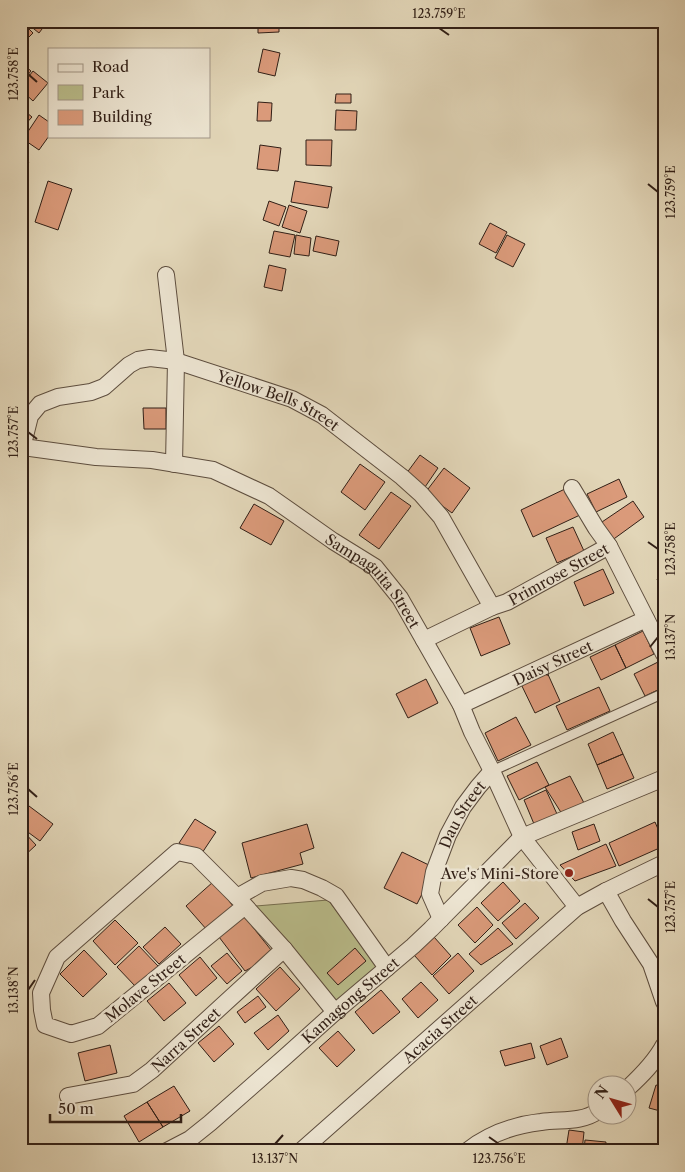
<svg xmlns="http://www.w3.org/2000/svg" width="685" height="1172" viewBox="0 0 685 1172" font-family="'Libre Caslon Text',serif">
  <rect width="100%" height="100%" fill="#e2d6b8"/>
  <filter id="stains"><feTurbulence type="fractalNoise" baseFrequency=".004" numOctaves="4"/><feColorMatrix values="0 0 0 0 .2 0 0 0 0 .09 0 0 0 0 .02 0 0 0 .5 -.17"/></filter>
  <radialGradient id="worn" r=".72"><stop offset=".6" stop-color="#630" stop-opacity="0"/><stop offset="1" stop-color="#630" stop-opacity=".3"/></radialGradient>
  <path fill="#b9bc8a" stroke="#756e50" d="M328,900L379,966L337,1005L256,906Z"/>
  <path fill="#da9a7a" stroke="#311f16" d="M21,21L33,33L21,45Z
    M24,21H48L39,33Z
    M258,21H279V32L258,33Z
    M263,49L280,53L275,76L258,72Z
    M23,64L31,71L21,83V66Z
    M33,71L48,83L33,101L21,90V86Z
    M336,94H351V103H335Z
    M258,102L272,103L271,121H257Z
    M21,108L32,117L21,129Z
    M336,110L357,111L356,130H335Z
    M39,115L49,122V136L39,150L23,139Z
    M306,140H332L331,166L306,165Z
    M260,145L281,148L278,171L257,169Z
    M21,156L29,162L21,172Z
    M48,181L72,189L58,230L35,222Z
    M295,181L332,187L328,208L291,202Z
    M269,201L286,207L279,226L263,220Z
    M289,205L307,211L300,233L282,227Z
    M490,223L507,232L496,253L479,244Z
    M274,231L295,235L290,257L269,253Z
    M296,235L311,238L309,256L294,254Z
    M507,235L525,244L513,267L495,258Z
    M316,236L339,241L336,256L313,251Z
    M269,265L286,269L282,291L264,287Z
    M143,408H166V429H144Z
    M420,455L438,468L425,487L406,474Z
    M360,464L385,482L365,510L341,492Z
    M444,468L470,488L452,513L425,493Z
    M619,479L627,497L596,512L587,494Z
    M567,488L580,515L533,537L521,510Z
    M391,492L411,506L379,549L359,535Z
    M633,501L644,517L611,541L599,524Z
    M254,504L284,521L271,545L240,528Z
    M573,527L584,551L557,563L546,538Z
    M603,569L614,593L584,606L574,582Z
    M664,577V596L657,579Z
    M499,617L510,644L481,656L470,628Z
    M643,631L654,654L626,668L615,645Z
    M615,645L626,668L601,680L590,657Z
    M660,661L664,670V687L645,696L634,674Z
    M546,670L560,701L535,713L520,682Z
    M426,679L438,703L408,718L396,694Z
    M599,687L610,711L567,730L556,706Z
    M516,717L531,745L498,761L485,733Z
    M613,732L623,754L597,765L588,744Z
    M623,754L634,778L607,789L597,765Z
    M537,762L549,785L519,800L507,776Z
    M570,776L584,803L562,814L545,787Z
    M546,790L557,814L534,824L524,800Z
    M29,806L53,824L40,841L21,827V817Z
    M195,819L216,832L200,856L179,843Z
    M655,822L664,843V846L619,866L609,843Z
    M307,824L314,848L300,853L303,864L251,878L242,843Z
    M594,824L600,841L578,850L572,832Z
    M23,831L36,845L21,859V833Z
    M606,844L616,866L575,881L560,865Z
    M402,852L435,868L417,904L384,888Z
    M213,882L234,907L207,930L186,906Z
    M503,882L520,901L498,921L481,903Z
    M525,903L539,918L516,939L502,923Z
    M477,907L493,925L475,943L458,925Z
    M244,916L275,955L245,971L219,937Z
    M115,920L138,943L115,965L93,941Z
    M165,927L181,944L159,964L143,947Z
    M498,928L513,944L481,965L469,954Z
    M434,937L451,956L432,975L414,955Z
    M139,946L158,966L136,987L117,967Z
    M355,948L366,961L338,985L327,973Z
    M84,950L107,974L83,997L60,974Z
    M227,953L242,971L227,984L211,966Z
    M458,953L474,971L449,994L433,976Z
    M200,957L217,978L196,996L179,975Z
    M280,967L300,989L276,1011L256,989Z
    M421,982L438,1000L418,1018L402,999Z
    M169,983L186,1003L164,1021L147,1001Z
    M381,990L400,1012L373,1034L355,1012Z
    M258,996L266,1007L245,1023L237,1012Z
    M278,1015L289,1031L268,1050L254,1033Z
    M219,1026L234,1044L214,1062L198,1043Z
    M338,1031L355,1050L337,1067L319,1048Z
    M561,1038L568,1057L547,1065L540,1046Z
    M531,1043L535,1058L505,1066L500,1051Z
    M110,1045L117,1073L85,1081L78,1053Z
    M656,1085L664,1087V1112L649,1108Z
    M174,1086L190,1111L163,1127L147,1102Z
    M147,1102L163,1127L139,1142L124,1116Z
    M569,1130L584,1132L582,1151L566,1149Z
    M585,1140L606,1142L605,1151H584Z"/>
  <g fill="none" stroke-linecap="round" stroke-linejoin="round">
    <defs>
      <path id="lane" d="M492,771L664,693"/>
      <g id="street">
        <path d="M166,275L176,361L174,464"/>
        <path id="s1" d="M23,447L96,457L152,460L213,470L269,496L333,541L375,567L400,598L461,705L472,732L492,771L522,837L577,907"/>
        <path id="s2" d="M21,452L30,416L40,404L58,397L91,392L104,387L129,365L138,360L150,358L176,361L292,399L322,415L402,477L421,494L441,517L492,607"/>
        <path d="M572,488L596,528L609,546L664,654"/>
        <path id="s3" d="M424,640L492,607L507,602L609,546"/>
        <path id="s4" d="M461,705L646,619"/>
        <path d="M606,891L623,921L651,964L664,1002"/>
        <path d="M237,897L262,883L291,878L303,880L322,888L336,896L387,968"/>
        <path d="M245,906L98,1026L71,1034L45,1025L42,1010L41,993L57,957L177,852L196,856L237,897L284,949L335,1012"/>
        <path id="s5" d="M441,919L430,894L434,872L448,835L463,807L478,787L492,771"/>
        <path d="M628,1088C642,1075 655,1062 664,1045"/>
        <path id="s6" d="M68,1096L133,1084L152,1070L284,949"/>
        <path id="s7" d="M167,1151L190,1139L210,1123L285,1057L335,1012L413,946L431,929L522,837L664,778"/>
        <path id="s8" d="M301,1151L577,907L606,891L664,863"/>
        <path d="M467,1151C489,1134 514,1125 541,1122C561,1119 581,1123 598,1111"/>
      </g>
    </defs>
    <use href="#lane" stroke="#5d4d3e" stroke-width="11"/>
    <use href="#street" stroke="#5d4d3e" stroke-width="18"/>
    <use href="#lane" stroke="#ece4d1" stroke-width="9"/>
    <use href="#street" stroke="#ece4d1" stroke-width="16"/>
  </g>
  <path fill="none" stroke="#311f16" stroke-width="2" d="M439,28L449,35M28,74L37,82M648,184L658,192M28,432L37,439M648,542L658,549M650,647L658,637M28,789L37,797M648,899L658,907M28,990L35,980M489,1137L499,1144M275,1144L283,1135"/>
  <circle fill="#8f2418" stroke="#ece4d1" stroke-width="2" cx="569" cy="873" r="5"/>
  <g text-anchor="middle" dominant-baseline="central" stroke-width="5" stroke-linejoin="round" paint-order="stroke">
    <g font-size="15" fill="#311f16" stroke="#ece4d1">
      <text stroke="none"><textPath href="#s2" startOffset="311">Yellow Bells Street</textPath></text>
      <text stroke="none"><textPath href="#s3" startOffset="150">Primrose Street</textPath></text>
      <text stroke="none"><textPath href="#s1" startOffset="389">Sampaguita Street</textPath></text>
      <text stroke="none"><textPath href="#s4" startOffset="101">Daisy Street</textPath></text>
      <text stroke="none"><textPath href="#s5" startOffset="114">Dau Street</textPath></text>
      <text transform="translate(145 988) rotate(-39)">Molave Street</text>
      <text stroke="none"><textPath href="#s7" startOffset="238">Kamagong Street</textPath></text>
      <text stroke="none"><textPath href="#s8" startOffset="185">Acacia Street</textPath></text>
      <text stroke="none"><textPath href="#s6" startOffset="135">Narra Street</textPath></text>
    </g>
    <g font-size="15" fill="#311f16" stroke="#ece4d1" text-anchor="end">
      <text x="559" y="873">Ave's Mini-Store</text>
    </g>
  </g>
  <rect width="685" height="1172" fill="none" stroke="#e2d6b8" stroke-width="55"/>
  <rect x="48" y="48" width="162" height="90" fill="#ece4d1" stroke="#a19586"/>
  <rect x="58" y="64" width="25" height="8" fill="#ece4d1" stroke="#a19586"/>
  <text x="92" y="72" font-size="15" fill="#311f16">Road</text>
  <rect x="58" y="85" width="25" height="15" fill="#b9bc8a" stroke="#a19586"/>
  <text x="92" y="98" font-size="15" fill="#311f16">Park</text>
  <rect x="58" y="110" width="25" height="15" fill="#da9a7a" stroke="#a19586"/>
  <text x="92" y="122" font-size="15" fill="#311f16">Building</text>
  <g transform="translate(612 1100) rotate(307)"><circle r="24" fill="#ece4d1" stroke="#a19586"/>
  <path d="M0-4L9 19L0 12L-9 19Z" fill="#8f2418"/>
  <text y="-8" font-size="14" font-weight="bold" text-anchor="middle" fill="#311f16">N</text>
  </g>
  <path d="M50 1114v8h131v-8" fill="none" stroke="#311f16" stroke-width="2.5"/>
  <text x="58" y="1114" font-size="15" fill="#311f16" stroke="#ece4d1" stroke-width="4" paint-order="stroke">50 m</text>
  <rect x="28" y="28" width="630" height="1116" fill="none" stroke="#311f16" stroke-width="2"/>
  <g font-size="12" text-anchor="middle" fill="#311f16">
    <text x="439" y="18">123.759°E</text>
    <text transform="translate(14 74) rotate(-90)" y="4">123.758°E</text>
    <text transform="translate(671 192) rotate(-90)" y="4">123.759°E</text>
    <text transform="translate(14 432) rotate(-90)" y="4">123.757°E</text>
    <text transform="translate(671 549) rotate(-90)" y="4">123.758°E</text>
    <text transform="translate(671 637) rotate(-90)" y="4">13.137°N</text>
    <text transform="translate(14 789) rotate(-90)" y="4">123.756°E</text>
    <text transform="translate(671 907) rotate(-90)" y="4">123.757°E</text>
    <text transform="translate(14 990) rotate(-90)" y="4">13.138°N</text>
    <text x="275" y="1163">13.137°N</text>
    <text x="499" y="1163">123.756°E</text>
  </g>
  <rect width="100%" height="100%" filter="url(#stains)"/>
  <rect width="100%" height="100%" fill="url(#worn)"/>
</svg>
